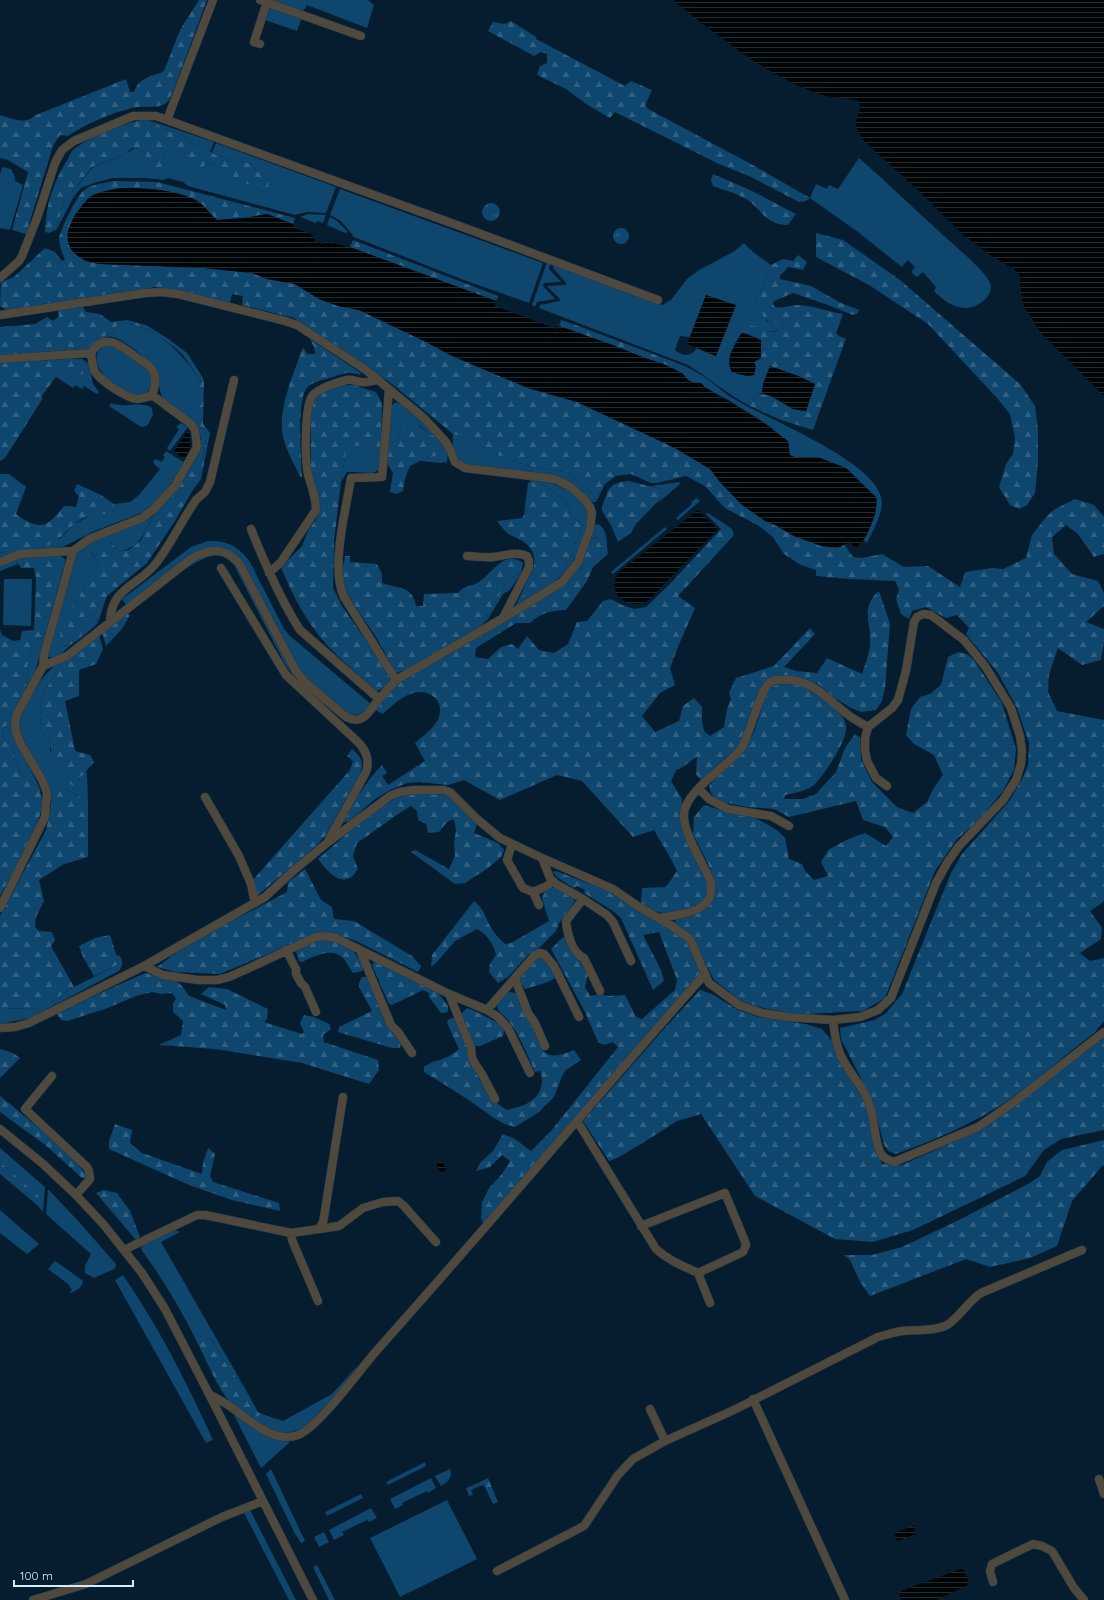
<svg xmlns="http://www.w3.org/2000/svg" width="1104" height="1600" viewBox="0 0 1104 1600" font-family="Quicksand,sans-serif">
  <defs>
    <pattern id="forest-firs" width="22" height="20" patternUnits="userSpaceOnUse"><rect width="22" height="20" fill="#0e466e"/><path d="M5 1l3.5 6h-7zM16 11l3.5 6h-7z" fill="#306183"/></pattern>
    <pattern id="park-tufts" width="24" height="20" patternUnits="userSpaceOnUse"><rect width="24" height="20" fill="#0e466e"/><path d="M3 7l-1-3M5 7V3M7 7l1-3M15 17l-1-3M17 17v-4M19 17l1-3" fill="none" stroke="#306183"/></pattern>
    <pattern id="water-rules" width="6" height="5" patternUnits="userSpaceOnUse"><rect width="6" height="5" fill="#000608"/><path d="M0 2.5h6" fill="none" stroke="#252a2d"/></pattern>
  </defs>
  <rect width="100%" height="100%" fill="#061d30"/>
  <path fill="#0e466e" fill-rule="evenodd" d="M271,0H368L374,5L367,28L307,5L304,10L301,11Z
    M271,7L300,17L301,20L297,31L265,20L264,17L268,8Z
    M148,120L214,142L210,152L189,142L182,134L165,129Z
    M216,143L336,187L326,213L307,212L295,215L188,186L183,182L168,178L163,180L146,178H113L97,182L81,188L74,196L57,229L64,198L74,190L93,167L123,155L135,148L146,153V160L162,167L166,152L176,150L199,169L211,162L230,176L267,193L269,182L249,163L219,156L212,152Z
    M859,158C888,183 915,210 944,236C956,247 982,268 989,281C997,295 977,309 965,308C953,308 942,299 934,291L936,287L923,272L917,277L911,272L915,267L908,260L902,267L858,232L810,198L816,184L827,189L829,185L838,189Z
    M2,167L11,169L15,177V181L23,185L10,230L0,228V175Z
    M340,189L543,263L529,303L464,280L354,237L341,221L330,215Z
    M308,214L326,215L323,223L317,221L316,223L300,217Z
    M330,217L337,221L348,232L345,233L327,225Z
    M744,243L753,252L771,265L766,281L754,304L759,307L767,321L776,323L780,328C771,336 759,329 748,326V334L742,333C734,344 725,359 732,372L747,376L754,375V362L761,358L770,366L763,384L762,393H757L750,406C728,395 709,378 688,365L539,308L540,305L560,301V299L547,286L565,285L567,284L553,268L554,265L662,305L671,300L687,279L699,270L733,252ZM706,295L716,356L697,348C691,357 684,357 675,350L680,336L690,337Z
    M547,262L551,264L549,269L561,282L544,283L543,286L555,299L537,302L535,307L532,305Z
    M561,320L573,324L571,330L559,326Z
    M124,323C159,329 181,352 200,380L202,384L200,426L207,433L201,471H189L199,451L201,439L199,430L162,398L159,386L158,371L155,367C144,358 119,333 106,337C100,339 95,344 91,348L92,341L95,338L108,335L118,325Z
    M107,345C110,346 113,345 116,347C123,351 146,366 150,373C152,377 152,380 151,385C150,390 146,394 141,395C121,399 76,358 107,345Z
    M82,359L89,364L93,384L99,392L97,394L84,386L82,389L75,385L73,388L56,377L61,369L75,374L89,369Z
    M677,363C688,367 699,373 709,380C718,387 726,395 736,400C769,420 872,460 881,497C885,511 873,530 867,543L863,540L876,513L801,458L794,457L790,455L772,428L763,422L727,399L688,380L684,375L674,369Z
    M396,402L406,406L441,438L448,452L447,462L440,463L420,461L435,456L439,439L428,433L419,425L400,430L397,439L388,446L391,406Z
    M111,403C125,409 140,400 152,408L153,415L147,426L141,427L109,406Z
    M181,423L188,427L170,451L167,448L179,429L176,427Z
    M453,434L468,439L497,455L528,466L566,472L589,490L596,502H591L581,490L575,486L468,466C454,458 452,451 453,434Z
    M347,444L381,447L378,470L373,473L347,472L341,482Z
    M166,451L185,463C172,481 161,501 141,513L92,532L63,547L28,550L0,559V553L60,539L74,524L94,514H112L114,504L130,502L139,495L160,469L155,465L153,461L156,459L161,462L165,457L163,456Z
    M532,480C552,483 570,486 583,504C587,509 589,513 589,520C588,526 585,532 583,538C578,554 572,565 560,577L572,554V548L577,540L581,531V523C571,517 568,512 567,501L540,482L532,484L529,507L524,514L528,483Z
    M679,482L680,484L657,504L663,496L661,489L651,486Z
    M697,498L700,501L678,520L676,518L692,504L691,502Z
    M154,515C145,531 140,549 119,551L110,542L91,553L97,560L98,569L90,576L75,604L65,613L62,646L72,644C65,650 58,659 48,657L47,655L75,555L84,544L145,521Z
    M598,524C609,530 606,544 608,554L591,569L602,547L596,537L591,539L595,525Z
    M665,527L667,529L613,574L611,572Z
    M208,541C228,540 239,547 250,562L284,629L290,636L371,704C364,712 360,716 348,715L303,676L245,569L214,548L126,605L122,599L191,547Z
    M213,553L233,560L303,683L300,685L285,664L234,565C228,559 222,555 213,556C193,558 148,598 131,611L193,560Z
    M47,556H61L65,559V562L34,676L25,694L28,662L33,643L43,637Z
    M15,559L18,564L0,571V566Z
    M534,566V572L522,600L544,590L515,607Z
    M521,573L510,590L503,594L488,619L482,625L508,580Z
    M4,579H32L31,626L3,625Z
    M93,614L98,623L97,624L81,638L84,617Z
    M62,661L40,700L41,733L50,738V750L78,781L85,771L87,773L88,800L63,788L52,798L51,807L50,795L19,729V720C26,701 44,670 62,661Z
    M11,722V728L14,736L40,789L29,779L21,775L14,756L13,746L4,739L2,729Z
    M116,955L120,956C123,962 123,966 119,971L30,1018L0,1024V1008L39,1009L74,987L117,965L118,961Z
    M0,1148L45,1187L43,1212L37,1205L41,1199L0,1162Z
    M48,1189L80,1223L115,1263L116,1266L114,1269L94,1278L85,1273V1266L91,1254L46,1214Z
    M0,1210L39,1244L27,1254L0,1233Z
    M175,1230L180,1232L161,1242L243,1385L229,1369L212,1340L207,1339L198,1344C182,1311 164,1281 143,1252L141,1248L144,1244Z
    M55,1261L82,1280L83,1282L80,1288L71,1293L70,1291L72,1290L68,1284L48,1269Z
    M123,1275C159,1327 187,1383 213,1440L206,1443L115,1280Z
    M358,1365L343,1387L307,1425C281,1441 267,1430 245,1415L256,1417L262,1414L283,1421L332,1394Z
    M233,1413L264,1435L271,1438L290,1442L261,1468Z
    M425,1462L426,1466L388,1485L386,1482Z
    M271,1469L305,1541L301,1543L294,1532L266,1474Z
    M450,1469C453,1477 447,1483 441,1486L435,1476Z
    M431,1478L436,1488L428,1493L427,1491L402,1503L403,1505L395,1509L390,1499Z
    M478,1483L480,1486L471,1490L473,1495L469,1496L466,1488Z
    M361,1494L363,1498L327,1516L325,1512Z
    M447,1500L477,1559L400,1597L370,1538Z
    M249,1508L296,1600H289L243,1511Z
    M371,1508L377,1518L369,1522L367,1520L342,1532L344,1535L334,1540L329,1530Z
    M324,1532L329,1542L319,1547L314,1537Z
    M317,1565L335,1600H329L313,1567Z"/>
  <path fill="url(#forest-firs)" d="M199,0H207L172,94C170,98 167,104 162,105C155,108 145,106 137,107C116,111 85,124 68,136L60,135L53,146L26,234L12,230L28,172L6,159L0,158V115C13,119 25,125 36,115L126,79L130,92H134C141,75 151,78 164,71L180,30Z
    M511,21L536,37V39L625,86L631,81L652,90L645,106L650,110L751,164L810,198L806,201L799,202L749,176L719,164L615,112L610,118L586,104L566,89L537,75L540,66L547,63V54L541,52L534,56L488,31L493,22L504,24Z
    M140,120H148L165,129L182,134L189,142L219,156L249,163L269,182L267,193L230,176L211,162L199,169L190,172L186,158L176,151L166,152L162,167L159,172L142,170L140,164L146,160V153L135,148H132L123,155L92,167L74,190L64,198L57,229L49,233L45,232C46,206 52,185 66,162C68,159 70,154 72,151C84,139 123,124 140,120Z
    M713,174L750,190L796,214L788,225C764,224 762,209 746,199C736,193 724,190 713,186L711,181Z
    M114,181L157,182L295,218L293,224L267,214L244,218L217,220C209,213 204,205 194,200C173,188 114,183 93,196C84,201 80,209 74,216L85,261L100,264L204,268L252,273L267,279L295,284L319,299L338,306L359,310L426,342L450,355L528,388L577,402L675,448L710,469L720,482L741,504L765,521L777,526L794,536L841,547L844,544L853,557L862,558L882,554L904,567L928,566L960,587L965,572L992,568L1003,569L1026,558L1032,535L1047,516L1055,509L1075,499L1094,505L1104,517V554L1094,557L1078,534L1066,525L1052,537L1054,554L1072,574L1098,581L1104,593V606L1086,622L1104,629V641L1101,660L1082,665L1058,648L1049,674L1048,692L1057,711L1104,720V900L1102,903L1090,911L1102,928L1101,939L1080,953L1090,961L1104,958V1021L1095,1032C1066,1054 1039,1079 1009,1100C974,1123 935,1140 896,1154L888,1151L884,1145L873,1102L841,1039L840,1028L874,1020L885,1014L902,994L951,873L962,854L1010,800L1023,777L1028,765L1029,743L1017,708L998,673L966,634L969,628L957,615L946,618L926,607L912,611L909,619L901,614L896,599L899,590L895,581L849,579L816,576V570L801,565L784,554L773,537L759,526L725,508L705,486L686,476L657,483H651L631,474L616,476L605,484L596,502L589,490L566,472L528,466L497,455L468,439L453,434L392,384L294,318L242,305L243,296L232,294L230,303L156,287L24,308L6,310L0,306L1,282L14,277L45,248L55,252L62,261L65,260C63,254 59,246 59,239C60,230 77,196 84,190C92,184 104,183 114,181Z
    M816,233L843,240L900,280L1020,384L1035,406L1038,430V462L1035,493L1027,505L1020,509L1010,505L999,487L1006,464L1013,454L1015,438L1010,414L997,398L928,324L869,285L816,257Z
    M353,240L498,296L496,301L350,247Z
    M798,255L807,262L803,270L788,267L782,274L780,275V279L811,286L841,303L859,310L857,314L853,315L828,305L793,293L774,301L773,304L775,307C783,309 789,305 797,305C813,305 828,312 843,314L836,333L839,336L846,339L845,341L813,430L781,420L750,406L757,393L771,396L793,409L806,411L815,384L798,376L770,366L761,358V340L748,334V326C760,324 768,338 779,329L776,323C764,320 763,318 759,307L754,304L766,281L771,265L783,259L793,261Z
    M83,307L86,312L100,314L111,322L127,320L146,325L167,338L187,353L203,378L204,382L203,424L210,433L201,479L192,491L175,521L147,563L107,596L105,601L98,623L93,614L84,617L81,638L72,644L62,646L59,628L65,613L75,604L90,576L98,569L97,560L91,552L101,541L110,542L119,551L129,550L141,540L154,515L172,496L189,471H201L207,433L200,426V395L194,391L195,383H201L200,380C194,371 188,362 182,354C171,343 135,318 119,325C115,326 113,331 110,333C99,341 96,331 91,348L86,349L0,355V327L35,324L47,317L53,321L59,316L58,310Z
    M573,324L677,363L674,369L571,330Z
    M310,339L361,373L360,375C347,371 343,374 330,378C322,380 311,382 306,389C297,402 301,462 302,478L300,476C293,462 284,447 282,431C280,403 294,373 303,347L307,354H315L314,347Z
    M67,359H82L89,369L88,374H75L61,370L41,397L43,398L5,458L0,461V363Z
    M344,385H353L376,392L382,403L381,447L347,445L341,482L334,541L333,588L342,606L378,658L389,674L390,680L384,687L376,692C360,676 343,662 327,645C307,623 292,595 281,567L302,546L308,531L318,516L320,505L311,470V410C316,390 326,391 344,385Z
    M410,419L428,433L439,439L442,447L435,456L420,461L410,466L405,478L403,491L397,494L390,492L393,473L387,463L388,446L397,439L400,430Z
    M0,474H9L26,487L16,514C41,532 47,527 64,506L76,507L79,496L74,491L77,484L101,495L114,504L112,514C98,514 83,515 72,526C64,533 59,541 49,545C34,550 16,549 0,553Z
    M629,481L661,489L663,496L636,524L631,533L618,542L611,525L602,511V507L608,490L613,485L620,482Z
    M540,482L567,501C568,512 571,517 581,523V531L577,540L572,548V554L560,577L544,590L521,601C529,582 545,558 524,542C520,539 514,537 510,535C505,532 501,526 497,521L522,518L529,507L532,483Z
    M708,513L732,529L734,535L678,596L695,608L677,649L670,668L675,685L660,693L642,716L655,732L679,721L683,706L694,698L702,707V721L704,731L710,736L724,727L727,709L731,699L729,693L736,678L774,666L810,628L815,634L784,667L796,671L817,673L827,658L862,674C865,664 870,653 870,643C872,623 859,608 879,591L890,624L885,688L882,701L876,710L861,712L851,708L832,696L818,684L800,677L788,676L767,681L738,747L716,766L702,781L696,774L697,757C689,761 684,768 676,770L671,781L682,799L681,820L708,884L707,899C693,907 675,916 658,912C653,911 646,906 641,903L642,888L666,887L677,871C670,856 662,844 654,830L633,837L582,781L557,775L500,800L464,780L448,785L420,782L407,783L390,790L375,799L350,821L342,823C352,804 367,780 382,765L387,773L382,776L388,785L425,761L415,743C424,735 439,725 440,712C441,707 438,701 435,698C418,682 395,702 383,714L375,710L396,685L428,665L550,594C572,577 582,565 591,539L596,537L602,547L587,581L566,610C552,610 541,613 530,623H516L476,648L475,657L488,659L501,647L512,644L518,649L527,636L539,650L554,653L568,644L577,622L587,621L603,601L611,599L622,605L634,609L646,607L669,585L721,529L706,514Z
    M47,556L59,560L57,580L43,637L33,643L28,662L25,694L14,712L11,722L2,729L4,739L13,746L14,756L21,775L29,779L40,789L43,806L39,818L22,857L0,896V629L2,635L13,641L20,640L22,631L34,630L36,579L34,568H21L15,559Z
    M345,556H350V562L377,564L382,574V583C399,589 412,585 416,606H423L424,594L458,593C464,585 471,587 479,582C493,573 504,549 523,563L521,573L508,580L482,625L408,669L396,673L378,640L349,597L343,583V567Z
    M127,612L130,615L122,629L106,646L102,632Z
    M99,635L103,649L96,664L79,670V696L65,701L75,751L90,755L94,762L73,786C59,775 50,755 50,738L41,733L40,700L62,661Z
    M958,652L967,654L974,660L1002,703L1016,749L1014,770L1003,791L978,821L957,839L935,871L885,998L863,1011L806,1014L789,1013L763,1008L741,1001L714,980L693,939L674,923L676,920L700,911L714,881L709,866L693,834L694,817L704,805L735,814L754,817L777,830L785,838L789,859L802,864L805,871L814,880L828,876L821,862L828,850L846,840L865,833L886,846L893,837L885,827L863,820L856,801L789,817L774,809L747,807L718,801L711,793L709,786C722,768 741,758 751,738C757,727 760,713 764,701C765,698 766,693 768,690C775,680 798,684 808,688C819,693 844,712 846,725C849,739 824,775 814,785C807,791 794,793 785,795L784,799H803L816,794L836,772L845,748L855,734L860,737L861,760L872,782L897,807L913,813L927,802L933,789L943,775L934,755L914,744L906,735L911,709L920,697L930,694L941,685L948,657Z
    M352,749C362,758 364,762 360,774L325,836L317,845L258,895L253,880L350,770L353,761L347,756Z
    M63,788L88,800V857L64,864L39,880L44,901L36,917L35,927L39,931L52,932L55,940L51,946L74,987L39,1009L0,1008V916L46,830L51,807L52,798L55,792Z
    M435,792L450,797L477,824L474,833L498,843L504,850L501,857L488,868L465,883L455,884L411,852L415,850L449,869L455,856L454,844L456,830L454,819L447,822L439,832L428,833L426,824L418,820L417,811L411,806C392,817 375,831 357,843L353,856L358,869C356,871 354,875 352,877C338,886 325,868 318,859C342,839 365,815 393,800C406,793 421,793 435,792Z
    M305,869L321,900L332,907L334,919L354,921L412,956L421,966L418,972L356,941L337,935L317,933L220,974L176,972L157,967C196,936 244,916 287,892L288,882Z
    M556,871L606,890L635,909L666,925L688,940L702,973L484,1226L481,1218L482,1202L489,1188L502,1174L510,1161L502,1155L490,1167L476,1171L480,1163L493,1151L503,1134L515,1139L531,1151L551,1131L618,1047L613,1042L604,1045L598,1042L585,1012L551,949L562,938L567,936L588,975L585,987L590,996L601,994L608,996L625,995L636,1017L642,1019L675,990L677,980L659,932L643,935L661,970L664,981L653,990L621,918L613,911L584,893L585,890L577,886L574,888L558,878L553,872Z
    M557,887L571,896L575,901L559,923L556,931L540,947L529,954L508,977L498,983L489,972L490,964L496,955C494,945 487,934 477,929L455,941L436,963L431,967L432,955L474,901C485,910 484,915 490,926C494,933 499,939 505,944L511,943L549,921L542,898C545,890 548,888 557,887Z
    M110,935L118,961L117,965L94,976L83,957L79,946L95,938Z
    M324,939C345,943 354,948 364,967L362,971L353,973C350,969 347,963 344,959C333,946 314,956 302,962L299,961L296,951L316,941Z
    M540,957L546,958L555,974V978L548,982L525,989L518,978L534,961Z
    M374,962H377L438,993L448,1006V1012L444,1013H441L429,997V993L423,990L392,1005L389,1004L372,965Z
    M145,973L177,981L183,987L189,996L226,1010L225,1005L201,994L209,987L227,989L268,1009L267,1019L264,1022L302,1034L304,1032L300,1023L304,1015L314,1017L329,1024L331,1029L323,1035L324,1042L378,1060L379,1070L369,1084L302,1063L215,1049L159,1045L181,1035L183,1021L173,1012V1003L176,999L172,993L161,994L152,992L136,996L105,1009L67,1021L61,1020L57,1014L83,1001Z
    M362,977H367L370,980L390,1028L401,1042L400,1048H392L338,1032L339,1027L372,1011L359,987V983Z
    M700,990L712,994L736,1009L758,1017L806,1024L822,1029L835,1045L838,1057L864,1101L870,1118L877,1151L882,1164L902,1165L980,1130L1016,1105L1104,1037V1130L1061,1139L1044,1150L1025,1176L913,1230L873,1242L835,1239L755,1196L701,1114L677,1121L641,1144L617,1158L609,1161L583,1121L664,1029Z
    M510,992L515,993L519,1000L544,1052C554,1059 563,1054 574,1050L581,1060L566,1070L562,1076L554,1097L539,1112L515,1127C496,1123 483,1109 467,1099C453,1090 439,1081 424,1072V1067C434,1059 449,1060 459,1049L447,1023L448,1020L452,1018L456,1019C470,1049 476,1093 507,1110C513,1108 522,1107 528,1103C540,1097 545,1083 540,1071L535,1072C525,1050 517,1026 498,1010L497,1005L504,995Z
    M467,1008L473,1010L502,1025L504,1031L503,1036L480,1046H475L462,1020L461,1014Z
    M0,1049L13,1053L20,1058L0,1078Z
    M0,1096C15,1108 85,1164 87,1178H82L44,1144L0,1112Z
    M115,1124L132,1130L130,1143L142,1153L202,1174L203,1163L208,1148L215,1154L210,1176L213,1182L279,1203L280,1211L232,1200L189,1185L109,1149V1141Z
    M1104,1140V1164L1072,1201L1057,1246L1030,1258L990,1267L966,1259L870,1296L860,1282L850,1260L844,1255H872L902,1247L957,1221L1028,1184L1040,1176L1047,1162L1062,1150Z
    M0,1162L42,1199L37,1205L0,1174Z
    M104,1190L117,1193L130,1211L140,1237L136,1240L96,1193Z
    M207,1339L212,1340L229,1369L243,1385L258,1412L262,1414L256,1417C252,1416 247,1416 244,1414C221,1400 210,1367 198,1344Z
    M488,1478L498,1502L493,1504L484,1485L480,1486L478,1483Z"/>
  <path fill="url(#park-tufts)" d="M482 212a9 9 0 1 1 18 0a9 9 0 1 1-18 0Z
    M613 236a8 8 0 1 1 16 0a8 8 0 1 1-16 0Z"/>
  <path fill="url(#water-rules)" d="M673,0H1104V396L1040,332L1024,306L1021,294L1020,276L1014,269L990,255L962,234L920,192L864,141C860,135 856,130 856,123C857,113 863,110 858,101C846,97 833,98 822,95C766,76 718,36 673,0Z
    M123,188C145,188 181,190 199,202C206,207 210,214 217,220L244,218L267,214L293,224L294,228L312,234L316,242L322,244L329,241L347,247H350L496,301L495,306L557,329L559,326L613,345L645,358L664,364L682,373L688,380L691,382L701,383L705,387L763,422L788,441L790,455L794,457H818L846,468L876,497C880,507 866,545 855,548L850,542L837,548L821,546L794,536L777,526L765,521L741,504L720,482L710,469L675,448L577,402L528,388L450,355L426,342L359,310L338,306L319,299L295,284L267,279L252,273L204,268L100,264C95,263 89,262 84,260C61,248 65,229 78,211C83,205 86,199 93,195C102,191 113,189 123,188Z
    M706,295L736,305L716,356L687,344Z
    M742,333L761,340V358L754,362L756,367L754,375C746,377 740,374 732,372C727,362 729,357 734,347C737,342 738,338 742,333Z
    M770,366L798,376L815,384L806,411L793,409L771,396L762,393L763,384Z
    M187,431L190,436L189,442L191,443L189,451L185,459L178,455L179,453H177L174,452Z
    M698,510L718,529L649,600C625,613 604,590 620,571Z
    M442,1161L447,1170L441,1173L436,1164Z
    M914,1526L916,1534L897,1541L894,1533Z
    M960,1569H963L969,1582L968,1585L936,1600H901L899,1593L901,1591Z"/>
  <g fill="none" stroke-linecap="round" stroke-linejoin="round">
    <defs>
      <path id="minor" d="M260,0L361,36
        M260,44L254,42L267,2
        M167,120L213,0
        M0,278L19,261L22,256L37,218L55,163L62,150L74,141L133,116H156L457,225L658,300
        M0,315L145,293L162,292L178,294L285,321L297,325L366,370L424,418L445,441L450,449L455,462L465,468L547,478L557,480L571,487L583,498L590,507L592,513L590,529L578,562L562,582L517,610L396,680L379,699L300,630C280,599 265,564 251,529
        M91,353C92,359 92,366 95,372C101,381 126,398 137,399C142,399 147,397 152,395
        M0,359L91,353C105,331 121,346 136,357C141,361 150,365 153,371C157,378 155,387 152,395L191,424L195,430L197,447L175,486L154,509L142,518L89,539L73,551L44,655L43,666L17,714L15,723L16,733L22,746L42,780L47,792L45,817L0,908
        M389,389L382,477L351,478C346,510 330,568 344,597L396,680
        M467,556C475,556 484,558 493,557C505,556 514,551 527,556L529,561V567L503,618
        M0,562L20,554L73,551
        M221,568L286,675L359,743C367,752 370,761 366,772L329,839
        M269,573L281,562L316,510C316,497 311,486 308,474C305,462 304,403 313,395C320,388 337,382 347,380C352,379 357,382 362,382C367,383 372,381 377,380
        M110,622C111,586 140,586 157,562C172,542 182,520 196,500L205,492L210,482L234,380
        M43,666L67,656L191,559C210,548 224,547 239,563L288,656L296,671L305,682L346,717C363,726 369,711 379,699
        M699,789L709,799L728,809L771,816L789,826
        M205,797L239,856L251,884L255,903
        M512,844L507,860L523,888L533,892L539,905
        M542,858L550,878L556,884L583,899L566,921C567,933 572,953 584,958L600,991
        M533,892L547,886L553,881
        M583,899L607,915L613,922L631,961
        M659,918C674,915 700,914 709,899C712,894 711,888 711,883C704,864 682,832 684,813C686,791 727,766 740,750C750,737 760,688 770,682C772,681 777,680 779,680C811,677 825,697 847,714C853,719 861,723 868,727
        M286,950L296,969V974L301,983L305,987L316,1012
        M360,950L391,1025L398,1032L412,1053
        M144,966L163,975L198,980H217L229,977L247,969L316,937L324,936L336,938L449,994L487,1010L535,955L539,953L544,954L554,966L579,1017
        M515,979L528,1013L535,1023L545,1046
        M449,994L471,1048C471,1063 477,1065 483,1076C487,1084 491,1091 495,1099
        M487,1010L498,1017L508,1028L530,1073
        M833,1020L860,1017L878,1010L891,998L936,883L947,863L959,846L1003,800L1016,780L1021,764L1022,751L1020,736L1011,708L985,666L964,640L931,615L923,614L917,617L914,622L906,671L898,700L892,708L868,727L865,738V750L867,761L876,778L887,786
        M0,1028L15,1027L29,1023L144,966L265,897L293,871L327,843L390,796L400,792L413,790H444L451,793L477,819L500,838L542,858L613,889L639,907L672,926L690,939L709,983L739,1005L762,1013L787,1017L833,1020C834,1032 836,1044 841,1056C848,1071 860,1083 867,1098C875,1115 873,1135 880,1152C884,1159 888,1160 894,1162L978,1127L1013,1103L1104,1032
        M52,1076L25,1109L87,1167L89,1171L90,1179L76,1195
        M577,1121L656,1249C668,1260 683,1266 698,1273L710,1303
        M0,1129L42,1163L76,1195L104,1225L142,1273L165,1309L209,1394L313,1600
        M641,1226L725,1193L744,1239L746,1245L743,1252L698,1273
        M319,1229L339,1226L363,1208L383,1202L398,1201L403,1205L436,1242
        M291,1233L292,1240L318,1301
        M124,1250L197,1215H205L291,1233L319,1229L323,1222L324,1217L343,1097
        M209,1394C217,1399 224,1402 231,1407C250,1420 273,1444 298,1435C319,1427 361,1368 378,1349C489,1225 595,1098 705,974
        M753,1399L845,1600
        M650,1409L665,1441
        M1099,1479L1104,1494
        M497,1571L584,1526L618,1475L633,1459L665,1441L734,1410L878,1337C886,1335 894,1332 902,1331C916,1329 931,1332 945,1326C957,1321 967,1302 981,1293L1082,1250
        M993,1582L990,1571L992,1564L1033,1544L1042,1546L1052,1551L1074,1588L1084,1600
        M33,1600L86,1584L222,1517L263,1501"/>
    </defs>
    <use href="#minor" stroke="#243a4c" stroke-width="9"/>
    <use href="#minor" stroke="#4f493d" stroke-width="8"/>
  </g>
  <path d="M14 1580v6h119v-6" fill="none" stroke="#dbe9f6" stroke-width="2"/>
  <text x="20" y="1580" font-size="12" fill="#dbe9f6" stroke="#061d30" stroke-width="3" paint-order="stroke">100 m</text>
</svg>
